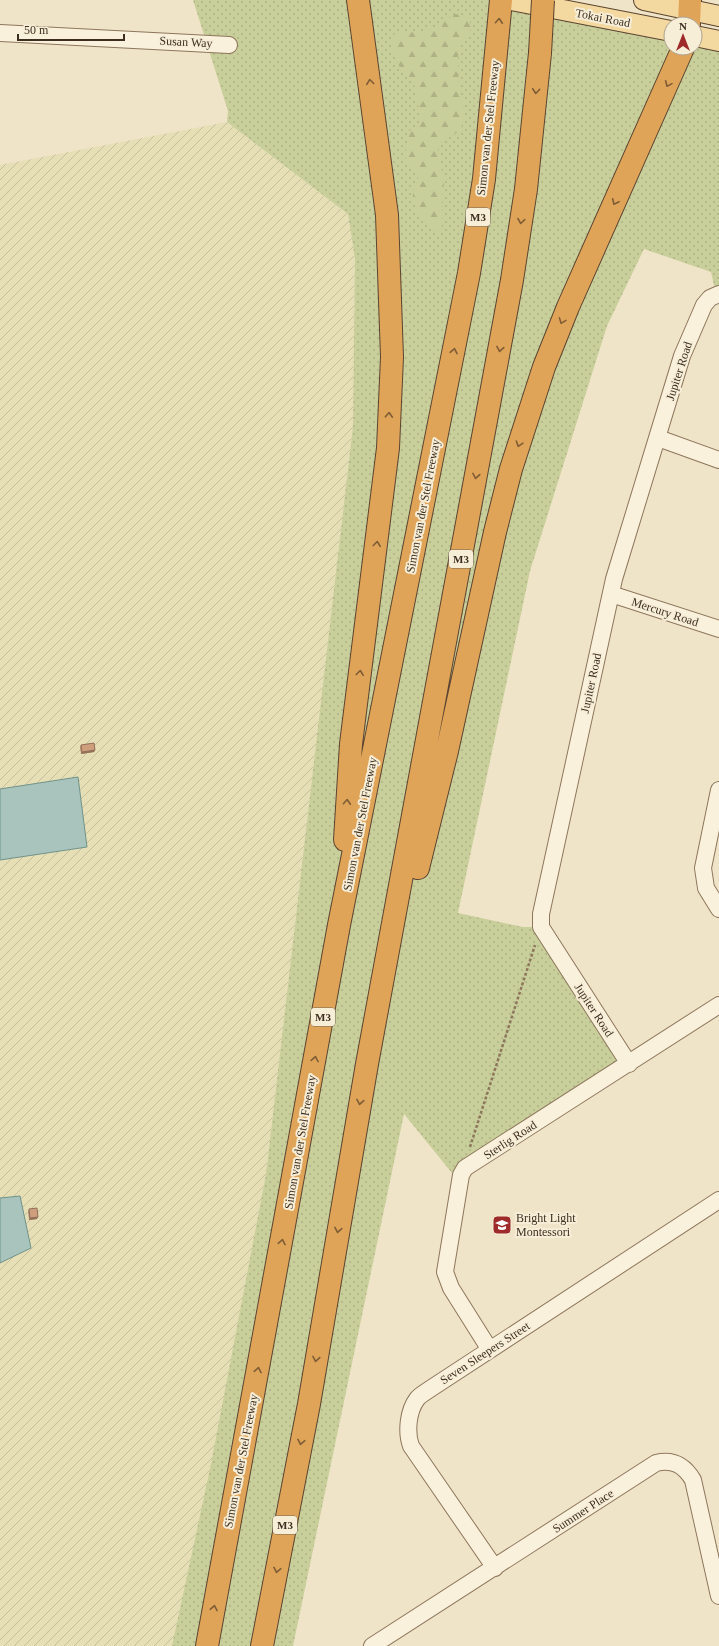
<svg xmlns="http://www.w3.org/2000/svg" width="719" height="1646" viewBox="0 0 719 1646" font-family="Georgia,serif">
  <defs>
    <pattern id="farmland-furrows" width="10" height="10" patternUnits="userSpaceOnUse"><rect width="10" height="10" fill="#e6deb5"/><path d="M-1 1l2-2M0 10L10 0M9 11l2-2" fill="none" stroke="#c6bf9b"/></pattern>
    <pattern id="green-dots" width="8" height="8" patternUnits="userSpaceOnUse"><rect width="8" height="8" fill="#c9cf9b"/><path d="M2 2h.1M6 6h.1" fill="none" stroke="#aeb285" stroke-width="1.8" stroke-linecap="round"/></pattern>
    <pattern id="forest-firs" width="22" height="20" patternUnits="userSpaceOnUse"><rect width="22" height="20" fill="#c9cf9b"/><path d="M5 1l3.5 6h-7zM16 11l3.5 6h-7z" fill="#aeb285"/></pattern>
  </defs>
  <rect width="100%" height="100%" fill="#f0e4c8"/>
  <path fill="url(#farmland-furrows)" d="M227,122L348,214L355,259L353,426L266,1174L177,1646H0V165Z"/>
  <path fill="url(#green-dots)" d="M193,0H511L671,31V48H695V36L719,41V294H716L711,272L644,249L607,326L530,571L458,913L523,927H541L629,1064L461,1175L452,1173L404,1114L293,1646H172L210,1469L266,1174L353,426L355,259L348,214L227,122L228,111Z"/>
  <path fill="url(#forest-firs)" d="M455,14L469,16L471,28L468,38L460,45L458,57L459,87L465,109L461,130L448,138L438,148L444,184L442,199L443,226L436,233C423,223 412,209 413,192C413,186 418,179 420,173L409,168L405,155L410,130L421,123L416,90L412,79L399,66L391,45L395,33C426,32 429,33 455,14Z"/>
  <path fill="#a9c4bc" stroke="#6f938a" d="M78,777L87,847L0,860V789Z
    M20,1196L31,1248L0,1263V1198Z"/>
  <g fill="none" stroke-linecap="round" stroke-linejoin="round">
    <defs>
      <path id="minor" d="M0,33L229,45
        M658,438L719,460
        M611,594L719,629
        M719,790L703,868L706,888L719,909
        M629,1064L541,927V914L614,579L682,356L704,305L710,298L719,294
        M490,1350L451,1288L445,1272L461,1175L465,1168L719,1005
        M495,1568L411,1446C406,1432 408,1411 417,1399C420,1395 426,1392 430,1389L719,1200
        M372,1646L656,1463C673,1459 684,1465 693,1480L719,1596"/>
      <path id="major" d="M511,0L671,31
        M644,0L719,16
        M695,36L719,41"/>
      <path id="highway" d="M689,24L690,0
        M345,840L351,744L388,448L392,357L387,215L358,0
        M418,868L447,751L495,532L511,469L544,367L568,307L683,48
        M207,1646L339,925L469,273L484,179L501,0
        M262,1646L309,1404L367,1064L512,280L526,189L540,53"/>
    </defs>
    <use href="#minor" stroke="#8d765c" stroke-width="18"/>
    <use href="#major" stroke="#5b4430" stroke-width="22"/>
    <use href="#highway" stroke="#5b4430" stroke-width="24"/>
    <path stroke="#8d765c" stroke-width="2.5" stroke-dasharray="3 2" stroke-linecap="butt" d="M470,1147L535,945"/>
    <use href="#minor" stroke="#faf1dc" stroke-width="16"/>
    <use href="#major" stroke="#f3d9a0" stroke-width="20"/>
    <use href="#highway" stroke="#e0a458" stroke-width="22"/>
    <defs>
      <path id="highway-bridge" d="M540,53L543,0"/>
    </defs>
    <use href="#highway-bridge" stroke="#5b4430" stroke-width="24" stroke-linecap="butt"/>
    <use href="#highway-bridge" stroke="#e0a458" stroke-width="22"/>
  </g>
  <path fill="#b2896c" d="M81,745L95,750L94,752L81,754L80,747Z
    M29,1209L37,1219L29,1220L28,1211Z"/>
  <path fill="#916f58" d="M95,750L94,752L81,754L82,752Z
    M38,1217L37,1219L29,1220L30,1218Z"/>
  <path fill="#cf9f7d" stroke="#916f58" d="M94,743L95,750L82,752L81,745Z
    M37,1208L38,1217L30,1218L29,1209Z"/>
  <defs><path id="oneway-chevron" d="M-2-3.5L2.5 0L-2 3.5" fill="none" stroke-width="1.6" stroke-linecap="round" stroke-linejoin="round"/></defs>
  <g stroke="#7e5d36">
    <use href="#oneway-chevron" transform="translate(499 21) rotate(-86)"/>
    <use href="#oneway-chevron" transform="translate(370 82) rotate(-98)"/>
    <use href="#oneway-chevron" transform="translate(668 84) rotate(114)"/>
    <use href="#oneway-chevron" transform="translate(536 91) rotate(95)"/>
    <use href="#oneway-chevron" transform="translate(615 202) rotate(115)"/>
    <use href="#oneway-chevron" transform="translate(521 221) rotate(99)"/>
    <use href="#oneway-chevron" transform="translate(562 321) rotate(111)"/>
    <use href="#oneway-chevron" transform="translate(500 349) rotate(100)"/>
    <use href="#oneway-chevron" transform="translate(454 351) rotate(-79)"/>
    <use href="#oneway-chevron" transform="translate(389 415) rotate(-87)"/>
    <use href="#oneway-chevron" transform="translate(519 444) rotate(108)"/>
    <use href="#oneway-chevron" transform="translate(476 476) rotate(100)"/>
    <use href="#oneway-chevron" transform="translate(377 544) rotate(-83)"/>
    <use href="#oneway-chevron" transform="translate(360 673) rotate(-83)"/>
    <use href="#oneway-chevron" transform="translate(347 802) rotate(-86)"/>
    <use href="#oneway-chevron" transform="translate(315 1059) rotate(-80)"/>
    <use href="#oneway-chevron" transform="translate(360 1102) rotate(100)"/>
    <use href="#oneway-chevron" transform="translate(338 1230) rotate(100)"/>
    <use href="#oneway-chevron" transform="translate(282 1242) rotate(-79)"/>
    <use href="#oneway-chevron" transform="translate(316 1359) rotate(100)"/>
    <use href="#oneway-chevron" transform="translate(258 1370) rotate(-79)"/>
    <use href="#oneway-chevron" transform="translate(301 1442) rotate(101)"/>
    <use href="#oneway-chevron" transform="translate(277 1570) rotate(101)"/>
    <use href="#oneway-chevron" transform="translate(214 1608) rotate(-79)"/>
  </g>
  <defs>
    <symbol id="school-square" viewBox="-11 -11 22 22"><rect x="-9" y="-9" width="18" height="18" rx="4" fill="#9e2a2b" stroke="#f7eed8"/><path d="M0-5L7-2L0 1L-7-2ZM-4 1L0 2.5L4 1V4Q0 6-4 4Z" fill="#fff"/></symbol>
  </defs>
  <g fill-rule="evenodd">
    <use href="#school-square" x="491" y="1214" width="22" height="22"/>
  </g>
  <g text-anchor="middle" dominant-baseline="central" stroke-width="4" stroke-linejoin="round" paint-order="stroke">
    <g fill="#f7eed8" stroke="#756857" stroke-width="1">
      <rect x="466" y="208" width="24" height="18" rx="3"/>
      <rect x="449" y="550" width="24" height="18" rx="3"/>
      <rect x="311" y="1008" width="24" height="18" rx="3"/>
      <rect x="273" y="1516" width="24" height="18" rx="3"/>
    </g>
    <g font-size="11" font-weight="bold" fill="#3d2e20">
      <text x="478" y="217">M3</text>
      <text x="461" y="559">M3</text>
      <text x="323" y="1017">M3</text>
      <text x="285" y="1525">M3</text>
    </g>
    <g font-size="12" fill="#3d2e20" stroke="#f7eed8">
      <text transform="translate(603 18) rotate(11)">Tokai Road</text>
      <text transform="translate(186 42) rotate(3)">Susan Way</text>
      <text transform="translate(488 128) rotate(-84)">Simon van der Stel Freeway</text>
      <text transform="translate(679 371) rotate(-72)">Jupiter Road</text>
      <text transform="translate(423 506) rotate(-79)">Simon van der Stel Freeway</text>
      <text transform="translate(665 612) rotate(18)">Mercury Road</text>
      <text transform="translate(591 683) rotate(-78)">Jupiter Road</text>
      <text transform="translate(360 824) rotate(-79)">Simon van der Stel Freeway</text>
      <text transform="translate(594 1010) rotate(57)">Jupiter Road</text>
      <text transform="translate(510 1140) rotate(-33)">Sterlig Road</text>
      <text transform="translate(300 1142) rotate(-80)">Simon van der Stel Freeway</text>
      <text transform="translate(485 1353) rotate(-33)">Seven Sleepers Street</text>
      <text transform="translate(241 1461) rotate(-79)">Simon van der Stel Freeway</text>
      <text transform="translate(583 1511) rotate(-33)">Summer Place</text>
    </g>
    <g font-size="12" fill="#3d2e20" stroke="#f7eed8" text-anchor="start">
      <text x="516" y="1218">Bright Light<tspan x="516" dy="14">Montessori</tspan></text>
    </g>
  </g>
  <g transform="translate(683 36)"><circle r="19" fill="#f7eed8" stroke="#ada18e"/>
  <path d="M0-3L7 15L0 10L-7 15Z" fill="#9e2a2b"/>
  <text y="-6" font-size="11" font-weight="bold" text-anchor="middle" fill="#3d2e20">N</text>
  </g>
  <path d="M18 34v6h106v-6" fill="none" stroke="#3d2e20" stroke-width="2"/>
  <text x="24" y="34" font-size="12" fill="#3d2e20" stroke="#f7eed8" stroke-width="3" paint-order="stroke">50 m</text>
</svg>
